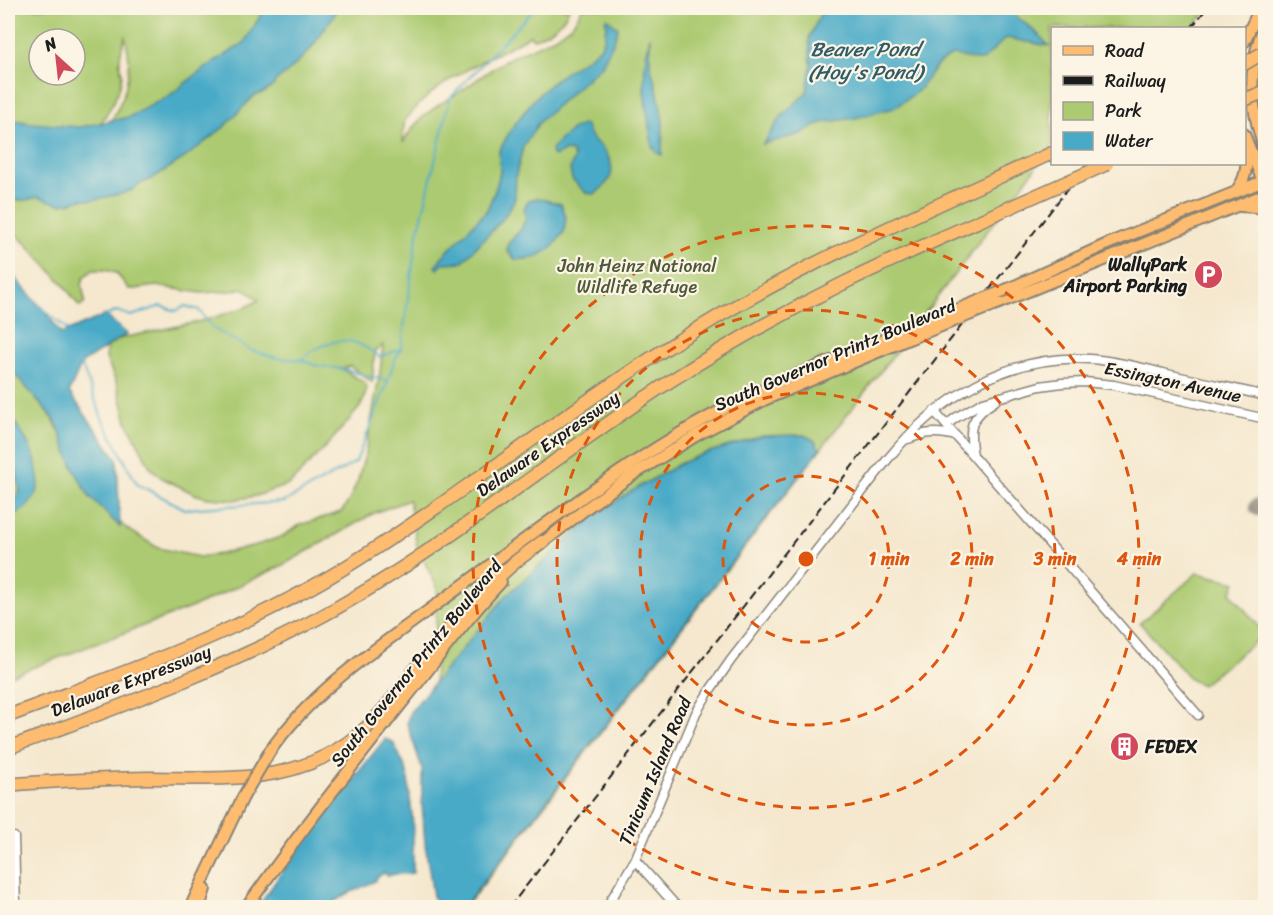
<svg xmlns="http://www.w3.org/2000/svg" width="1273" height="915" viewBox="0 0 1273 915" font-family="Sriracha,sans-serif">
  <rect width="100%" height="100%" fill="#fcf5e5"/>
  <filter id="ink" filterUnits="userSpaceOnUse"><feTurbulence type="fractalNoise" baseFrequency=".0167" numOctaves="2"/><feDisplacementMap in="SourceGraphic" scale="12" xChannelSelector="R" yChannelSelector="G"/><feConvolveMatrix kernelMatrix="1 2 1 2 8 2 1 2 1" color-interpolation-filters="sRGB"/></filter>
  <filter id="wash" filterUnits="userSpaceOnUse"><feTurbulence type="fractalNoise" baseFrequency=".008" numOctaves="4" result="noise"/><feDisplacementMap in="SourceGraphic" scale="24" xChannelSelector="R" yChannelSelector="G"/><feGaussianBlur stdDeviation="1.35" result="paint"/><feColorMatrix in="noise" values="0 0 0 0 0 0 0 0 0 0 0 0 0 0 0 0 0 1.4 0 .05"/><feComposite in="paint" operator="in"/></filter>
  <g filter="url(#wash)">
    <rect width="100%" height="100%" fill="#f5e8cf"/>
    <path fill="#acca71" stroke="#647346" stroke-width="1.5" fill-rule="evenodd" d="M8,8H293L190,97L107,126C126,101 134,68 125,37C123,44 120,53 120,60C119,65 122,70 122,75C120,93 109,112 98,127L34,135L8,116ZM39,39H75V75H39Z
      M310,8H569C564,24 548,33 533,39L530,35C494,57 441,78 414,110C412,113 407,117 405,121C403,126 403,137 403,143C412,125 428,111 445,101C451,97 456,95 461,91C478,79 497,64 516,55C540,43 572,35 582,8H1209L1192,28H1052V146L888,362L466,907H451L434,690L437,587L417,547L409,500L374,513L283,565L198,605L8,677V345L105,508L127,529L158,548L199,557L220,554L260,544L283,536L300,525L341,512L349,501L358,480L365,455L380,372L383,345L379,349L375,351L372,382L350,366L342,369L365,383L367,387L364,399L360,407L331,441L290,484L256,496L233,500L209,498L197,495L162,478L150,467L127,422L117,384L106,358V351L111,342L118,339L206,320L246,307L259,300L243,288L231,291L201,293L156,286L135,289H129L116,273L105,270H93L84,277L82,285L85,301L83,305L79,306L63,284L30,248L8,226V162L91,150Z
      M1197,573L1236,582L1231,593L1265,634L1202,685L1191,680L1140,623Z"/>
    <path fill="#48aac7" stroke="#326372" stroke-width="1.5" d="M265,8H339L310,50L290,70L280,78L276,80L273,86L265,92L254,96L223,128L186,157L153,178L138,185L132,190L121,194L92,200L82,199L70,203L59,204L38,197L27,200H12L8,196V119L32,123L80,127L129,117L170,95L202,70L244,43Z
      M823,8H1006L1037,33L1049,46L1006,38L982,61L952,55L939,63L918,91L894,108L855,118L821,123L801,134L763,144L781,117L807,92L811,65L809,38Z
      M607,18L618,28L613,43L602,65L539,122L523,147L516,175L515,199L503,219L462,262L444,263L438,269L435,267L441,258L487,210L496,188L500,172L499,151L512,128L534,99L557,78L587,58L600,48L605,37V30L607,25L605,20Z
      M650,36V64L658,93L663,121L662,155L657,153L652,146L644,91L645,62Z
      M585,124C587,128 588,134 591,137C594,142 601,145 604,150C618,170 612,181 595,194L586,193L572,179L570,169L574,159L572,152L564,151L556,156L552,155L551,150C560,139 571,128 585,124Z
      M537,198L561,204L566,217L564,232L551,249L534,258L516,260L507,251L508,244L521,229L526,218L524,208L529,200Z
      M8,270L48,315L61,334L105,315L127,334L82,363L69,392L117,459L120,527L89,496L73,467L56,422L8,366Z
      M8,412L27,441L35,458L39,483L37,493L28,506L8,520V502L20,492L14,462L8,452Z
      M804,435L814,440L820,449L464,907H437L433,896L425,843L422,805V768L407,723L410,712L505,597L592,518L630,492L681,463L703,454L762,436Z
      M385,739L393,742L406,769L408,778L413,825V873C404,875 398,872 388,876L384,873L377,877L375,881L343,896L326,907H258L282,872L349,784Z"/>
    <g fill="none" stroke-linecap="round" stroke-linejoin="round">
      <path stroke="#48aac7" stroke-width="2" d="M41,307L69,331
        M104,317L117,311L131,316L161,306L176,311L185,306L199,310L206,320L214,329L251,350L277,358L302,360L314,365L342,369L388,381
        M302,360C306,353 314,350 322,346C346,335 360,342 380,357L401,349
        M80,361L102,418L137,484L185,509L284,502L356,462L388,381L394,362L401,349L416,242L450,98L535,8"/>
      <path stroke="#888276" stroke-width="18" d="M1258,507L1266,509"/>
    </g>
  </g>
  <g filter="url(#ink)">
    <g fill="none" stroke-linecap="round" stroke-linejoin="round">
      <defs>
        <path id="minor" d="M934,411L1198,715
          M946,425L957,417L983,402L1040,386L1062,383L1085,382L1114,385L1266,419
          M908,439C925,432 938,431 956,436
          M973,455C968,427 970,417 995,401
          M14,837L16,908
          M635,860L678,908
          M606,908L635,860L696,713L708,693L731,660L887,460C938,397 1007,354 1091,359C1116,361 1139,367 1163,373C1197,381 1231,388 1266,396"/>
        <path id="major" d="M1266,23C1246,65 1250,110 1266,153
          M1244,42L1260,8
          M1244,134L1265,187
          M1236,191C1247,178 1247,166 1246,149
          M1240,206L1256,207L1266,211
          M1008,289L1112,242L1266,180
          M999,303L1266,194
          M536,548L588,507L631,476L697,435L764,400L911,338
          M270,751C315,687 382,645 444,599C526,539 606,476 694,425C763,386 837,359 910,329
          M190,908L243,797
          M199,908L205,889
          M246,908C296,837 349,770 402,703C435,662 465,620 501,582"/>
        <path id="highway" d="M8,716C118,675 229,636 331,576C383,545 432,511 481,476C556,423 630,369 709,322C818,256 937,206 1052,153
          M8,748C115,708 223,670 324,615C447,547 554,456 672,380C727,345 785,312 844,283C903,254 964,228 1024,201
          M8,785C54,780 101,779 148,778C229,778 303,787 367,727C390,705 408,678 428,654C454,622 482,591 513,564C522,556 532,550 542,542"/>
      </defs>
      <use href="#minor" stroke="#888276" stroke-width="11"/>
      <use href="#major" stroke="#888276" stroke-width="14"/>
      <use href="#highway" stroke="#888276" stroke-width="15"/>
      <use href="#minor" stroke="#fff" stroke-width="8"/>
      <use href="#major" stroke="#febc70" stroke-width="10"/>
      <use href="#highway" stroke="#febc70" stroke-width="12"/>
      <path stroke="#1c1c1c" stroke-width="2" stroke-dasharray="9 4.5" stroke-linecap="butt" d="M1191,28L1207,8
        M509,908L1087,164"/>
      <defs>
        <path id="major-bridge" d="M910,329L1008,289
          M911,338L999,303
          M243,797L270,751"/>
        <path id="highway-bridge" d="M1244,64L1266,51
          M1244,100L1266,91
          M1024,201L1107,164"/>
      </defs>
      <use href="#major-bridge" stroke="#888276" stroke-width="14" stroke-linecap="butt"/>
      <use href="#highway-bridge" stroke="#888276" stroke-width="15" stroke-linecap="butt"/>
      <use href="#major-bridge" stroke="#febc70" stroke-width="10"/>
      <use href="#highway-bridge" stroke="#febc70" stroke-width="12"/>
    </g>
  </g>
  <g fill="none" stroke="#de560d" stroke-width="3" stroke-dasharray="10 8">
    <circle cx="806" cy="559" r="83"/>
    <circle cx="806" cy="559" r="166"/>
    <circle cx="806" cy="559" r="249"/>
    <circle cx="806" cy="559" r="333"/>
  </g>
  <defs>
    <symbol id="parking-disc" viewBox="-11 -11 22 22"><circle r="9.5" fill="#d1495b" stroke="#fcf5e5"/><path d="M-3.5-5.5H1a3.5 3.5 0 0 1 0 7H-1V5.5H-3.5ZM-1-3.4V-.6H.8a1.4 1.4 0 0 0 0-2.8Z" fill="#fff"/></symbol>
    <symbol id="building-disc" viewBox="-11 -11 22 22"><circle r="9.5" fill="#d1495b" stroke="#fcf5e5"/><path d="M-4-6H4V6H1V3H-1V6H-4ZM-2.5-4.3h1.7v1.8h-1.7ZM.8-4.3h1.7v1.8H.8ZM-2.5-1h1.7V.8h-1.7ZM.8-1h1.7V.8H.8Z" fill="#fff"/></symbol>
  </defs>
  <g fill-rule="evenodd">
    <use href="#parking-disc" x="1192" y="258" width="33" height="33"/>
    <use href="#building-disc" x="1108" y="730" width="33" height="33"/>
  </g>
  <g text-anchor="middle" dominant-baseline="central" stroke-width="4.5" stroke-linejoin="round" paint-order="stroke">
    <g font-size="18" font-weight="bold" fill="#1c1c1c" stroke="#fcf5e5" text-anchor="end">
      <text x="1187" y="265">WallyPark<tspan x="1187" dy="21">Airport Parking</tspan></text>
      <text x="1145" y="747" text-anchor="start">FEDEX</text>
    </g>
    <g font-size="18" fill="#4e593a" stroke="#fcf5e5">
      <text x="637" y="266">John Heinz National<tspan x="637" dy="21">Wildlife Refuge</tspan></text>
    </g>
    <g font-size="18" fill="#1c1c1c" stroke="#fcf5e5">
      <text transform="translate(835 355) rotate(-23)">South Governor Printz Boulevard</text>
      <text transform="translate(1173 382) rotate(12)">Essington Avenue</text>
      <text transform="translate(548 444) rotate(-35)">Delaware Expressway</text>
      <text transform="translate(416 663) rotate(-51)">South Governor Printz Boulevard</text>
      <text transform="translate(131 681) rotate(-21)">Delaware Expressway</text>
      <text transform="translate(655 771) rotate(-67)">Tinicum Island Road</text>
    </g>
    <g font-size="20" font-style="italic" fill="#305c69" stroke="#fcf5e5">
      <text x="865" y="49">Beaver Pond<tspan x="865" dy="23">(Hoy's Pond)</tspan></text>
    </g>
  </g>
  <circle cx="806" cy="559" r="9" fill="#de560d" stroke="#fcf5e5" stroke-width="3"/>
  <g font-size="18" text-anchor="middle" font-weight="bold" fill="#de560d" stroke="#fcf5e5" stroke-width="4.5" stroke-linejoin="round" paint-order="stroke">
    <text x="889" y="565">1 min</text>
    <text x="972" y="565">2 min</text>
    <text x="1055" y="565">3 min</text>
    <text x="1139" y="565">4 min</text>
  </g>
  <rect width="1273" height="915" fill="none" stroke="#fcf5e5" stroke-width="30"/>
  <rect x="1051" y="27" width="195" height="138" fill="#fcf5e5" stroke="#a29e95" stroke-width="1.5"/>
  <rect x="1063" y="46" width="30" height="9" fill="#febc70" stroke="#a29e95" stroke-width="1.5"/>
  <text x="1105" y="57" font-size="18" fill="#1c1c1c">Road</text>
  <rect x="1063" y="76" width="30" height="9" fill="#1c1c1c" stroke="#a29e95" stroke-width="1.5"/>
  <text x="1105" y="87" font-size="18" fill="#1c1c1c">Railway</text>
  <rect x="1063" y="102" width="30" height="18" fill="#acca71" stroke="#a29e95" stroke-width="1.5"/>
  <text x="1105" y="117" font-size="18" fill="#1c1c1c">Park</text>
  <rect x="1063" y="132" width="30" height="18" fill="#48aac7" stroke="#a29e95" stroke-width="1.5"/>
  <text x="1105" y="147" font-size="18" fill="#1c1c1c">Water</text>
  <g transform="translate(57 57) rotate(333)"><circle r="28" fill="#fcf5e5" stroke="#a29e95" stroke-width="1.5"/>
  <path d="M0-4.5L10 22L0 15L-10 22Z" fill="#d1495b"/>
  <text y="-9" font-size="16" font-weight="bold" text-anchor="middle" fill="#1c1c1c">N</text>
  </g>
</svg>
